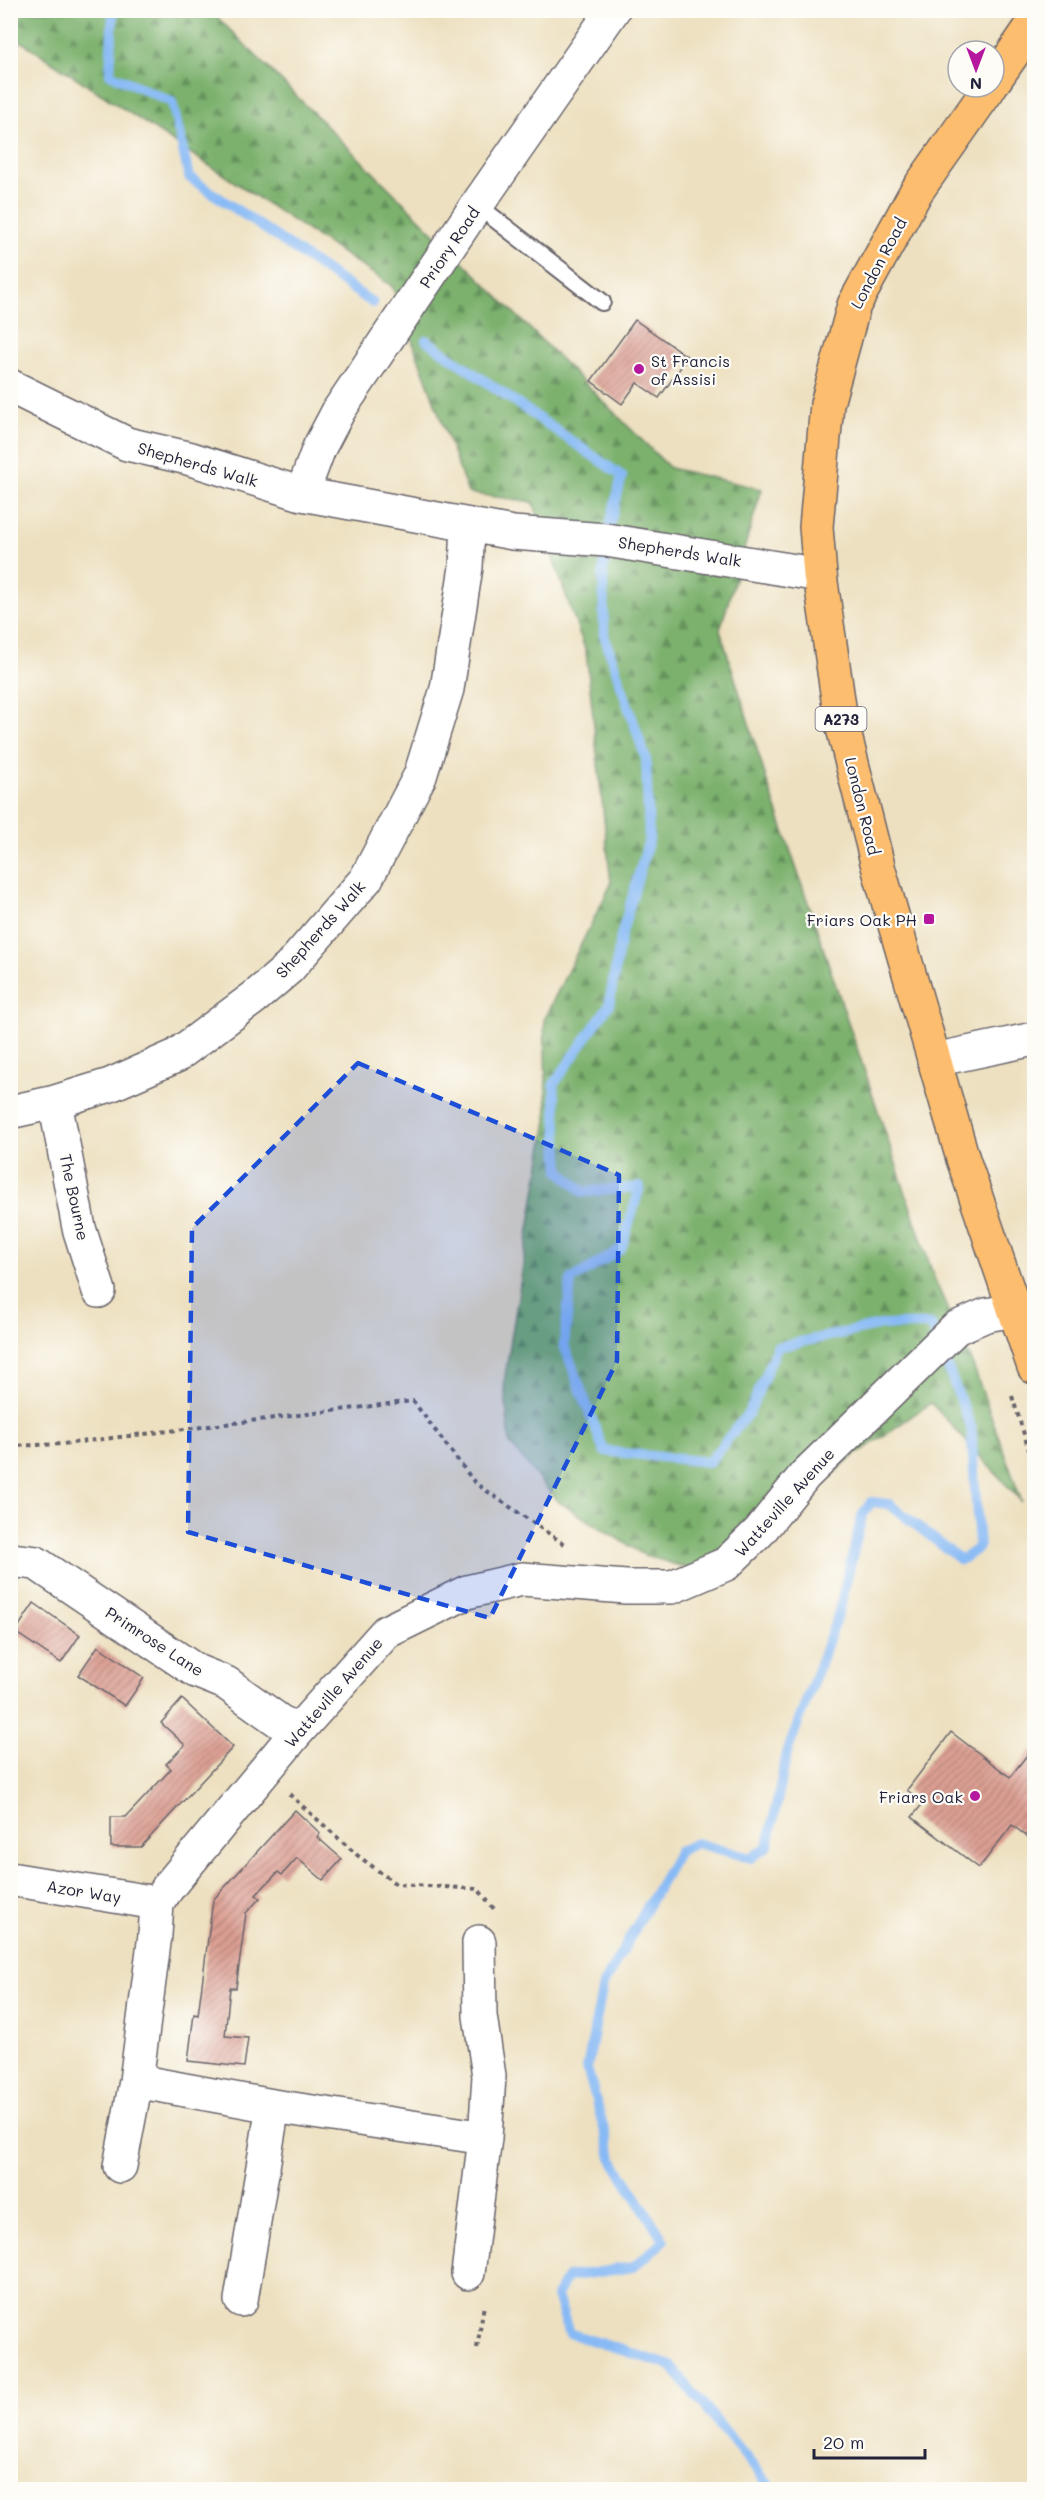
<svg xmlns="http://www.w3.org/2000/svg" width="1045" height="2500" viewBox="0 0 1045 2500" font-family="Mali,sans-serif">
  <defs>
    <pattern id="forest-firs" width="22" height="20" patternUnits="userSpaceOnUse" patternTransform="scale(1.5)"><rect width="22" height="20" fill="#7bb16d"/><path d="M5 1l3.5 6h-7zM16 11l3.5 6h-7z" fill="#64905b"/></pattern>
    <pattern id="building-hatch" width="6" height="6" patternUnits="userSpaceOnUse" patternTransform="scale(1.5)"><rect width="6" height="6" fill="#dc9f93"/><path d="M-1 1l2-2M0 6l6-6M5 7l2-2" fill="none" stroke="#b28179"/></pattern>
  </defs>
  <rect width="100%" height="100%" fill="#fdfcf7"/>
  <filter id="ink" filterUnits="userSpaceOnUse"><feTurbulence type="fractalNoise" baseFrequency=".0167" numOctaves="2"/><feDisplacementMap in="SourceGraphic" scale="12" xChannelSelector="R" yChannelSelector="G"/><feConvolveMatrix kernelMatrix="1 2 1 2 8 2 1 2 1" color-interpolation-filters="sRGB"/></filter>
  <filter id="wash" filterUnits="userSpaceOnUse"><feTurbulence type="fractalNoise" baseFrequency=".008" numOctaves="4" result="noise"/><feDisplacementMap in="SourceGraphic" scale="24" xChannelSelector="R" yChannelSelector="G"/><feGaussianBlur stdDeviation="1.35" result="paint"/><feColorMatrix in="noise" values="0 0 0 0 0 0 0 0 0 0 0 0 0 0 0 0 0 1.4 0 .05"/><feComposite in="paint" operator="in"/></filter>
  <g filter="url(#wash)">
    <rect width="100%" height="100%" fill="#ede0c0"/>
    <path fill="url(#forest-firs)" stroke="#4e6a54" stroke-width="1.5" d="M11,11H211L670,468L762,489L720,630L766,778L935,1280L974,1368L1022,1502L931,1403L847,1461L726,1580L644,1555L557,1501L510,1444L504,1382L547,1120L544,1019L611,884L586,652L533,502L468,493L392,286L19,40L11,42Z"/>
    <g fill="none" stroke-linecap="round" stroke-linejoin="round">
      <path stroke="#87baf5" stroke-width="10" d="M113,10L110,74L172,102L189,177L373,303
        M10,13L16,10
        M426,340L622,476L606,540L603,573L604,635L646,759L649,839L621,936L609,1005L554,1084L560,1171L583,1192L640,1187L621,1249L571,1280L564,1345L604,1451L709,1462L750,1411L777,1347L881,1325H931L971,1427L979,1547L961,1560L889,1504L871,1502L862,1516L838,1615L787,1753L768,1846L751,1858L696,1843L679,1851L603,1985L587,2068L613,2161L664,2241L633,2267L567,2277L557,2296L569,2333L671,2366L773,2490"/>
    </g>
    <g id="blocks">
      <path fill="url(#building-hatch)" d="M635,320L688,357L659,398L637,383L622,404L591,381Z
        M34,1603L80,1635L61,1663L15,1632Z
        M98,1646L144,1678L125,1706L78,1675Z
        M182,1699L233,1747L141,1847H111V1817H126L171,1769L166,1764L185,1745L161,1723Z
        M951,1732L1010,1777L1031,1750L1034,1752V1842L1012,1825L979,1868L912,1817L923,1803L907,1790Z
        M295,1810L320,1833L317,1837L342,1859L323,1880L297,1858L282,1875L278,1872L256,1895L260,1898L246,1913L236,1988H230L225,2036L248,2038L244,2067L188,2061L194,2014L198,2015L213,1900Z"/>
    </g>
  </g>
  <g filter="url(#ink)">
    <use href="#blocks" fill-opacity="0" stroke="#69646a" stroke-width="1.5"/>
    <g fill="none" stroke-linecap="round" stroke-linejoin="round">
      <defs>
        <path id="lane" d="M477,205L602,302"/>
        <path id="street" d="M10,386L127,444L188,458L302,494L513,533L606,540L820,575
          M302,494L319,448L339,410L477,205L613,10
          M934,1060L1034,1039
          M55,1102L79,1228L99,1291
          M10,1112L55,1102L110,1085L176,1056L255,997L289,968L366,879L420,776L447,689L466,567L468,525
          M10,1560L36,1563L196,1671L226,1683L296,1733
          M10,1879L157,1903
          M136,2081L273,2106L485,2138
          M120,2166L136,2081L155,1935L157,1903L169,1886L296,1733L386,1632L467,1592L522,1579L626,1587H672L726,1564L759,1532L805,1475L956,1328L986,1315L1015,1310
          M468,2273L485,2138L489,2076L480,2016L479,1942
          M241,2300L273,2106"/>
        <path id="primary" d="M994,81L1034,23
          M990,87L916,192L854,305L827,404L816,527L820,575L841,720L879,870L963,1159L1034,1367"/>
      </defs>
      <use href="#lane" stroke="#69646a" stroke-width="20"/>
      <use href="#street" stroke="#69646a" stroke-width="36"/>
      <use href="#primary" stroke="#69646a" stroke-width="36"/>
      <path stroke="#69646a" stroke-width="4" stroke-dasharray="4.5 4.5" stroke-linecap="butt" d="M1012,1396L1034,1466
        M10,1446L63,1444L413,1401L475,1483L567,1546
        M289,1794L357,1855L396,1884L478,1889L494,1909
        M477,2348L484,2305"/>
      <use href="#lane" stroke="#fff" stroke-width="16"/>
      <use href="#street" stroke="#fff" stroke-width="33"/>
      <use href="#primary" stroke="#fcbd6e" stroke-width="33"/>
    </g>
  </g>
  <path fill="#1d4ed8" fill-opacity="0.2" stroke="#1d4ed8" stroke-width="4.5" stroke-dasharray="12 8" stroke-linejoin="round" d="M358,1063L619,1175L617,1361L490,1618L188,1532L192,1228Z"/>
  <g fill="#b5179e" stroke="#fdfcf7" stroke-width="2">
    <circle cx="639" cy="369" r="6"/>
    <rect x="923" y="913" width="12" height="12" rx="3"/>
    <circle cx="975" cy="1796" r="6"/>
  </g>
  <g text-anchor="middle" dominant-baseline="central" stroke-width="4.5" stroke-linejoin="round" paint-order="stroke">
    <rect fill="#fdfcf7" stroke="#646373" stroke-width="1.5" x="815.5" y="707" width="51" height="24" rx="4.5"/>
    <g font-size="15" font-weight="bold" fill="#22223b">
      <text x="841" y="719">A273</text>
    </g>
    <g font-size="16" fill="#22223b" stroke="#fdfcf7">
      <text transform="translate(449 247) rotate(-56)">Priory Road</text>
      <text transform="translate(878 263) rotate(-62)">London Road</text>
      <text transform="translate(198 464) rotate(16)">Shepherds Walk</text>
      <text transform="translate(680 551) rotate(9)">Shepherds Walk</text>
      <text transform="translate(863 806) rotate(76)">London Road</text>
      <text transform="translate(320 929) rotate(-48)">Shepherds Walk</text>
      <text transform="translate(75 1197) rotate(78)">The Bourne</text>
      <text transform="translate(784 1502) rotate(-48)">Watteville Avenue</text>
      <text transform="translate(155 1641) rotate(33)">Primrose Lane</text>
      <text transform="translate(333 1692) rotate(-49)">Watteville Avenue</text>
      <text transform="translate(84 1891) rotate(9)">Azor Way</text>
    </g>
    <g font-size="16" fill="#22223b" stroke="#fdfcf7" text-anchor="end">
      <text x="651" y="360" text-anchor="start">St Francis<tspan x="651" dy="18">of Assisi</tspan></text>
      <text x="917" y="919">Friars Oak PH</text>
      <text x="963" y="1796">Friars Oak</text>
    </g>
  </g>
  <rect width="1045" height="2500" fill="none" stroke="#fdfcf7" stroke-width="36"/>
  <g transform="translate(976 69) rotate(180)"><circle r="28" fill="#fdfcf7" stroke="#a5a5ac" stroke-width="1.5"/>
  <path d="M0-4.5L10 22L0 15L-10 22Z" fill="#b5179e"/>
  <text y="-9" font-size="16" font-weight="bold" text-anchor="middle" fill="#22223b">N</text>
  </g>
  <path d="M814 2449v9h111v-9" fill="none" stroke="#22223b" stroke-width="3"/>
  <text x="823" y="2449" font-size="18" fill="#22223b" stroke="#fdfcf7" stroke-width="4.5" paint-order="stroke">20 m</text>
</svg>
